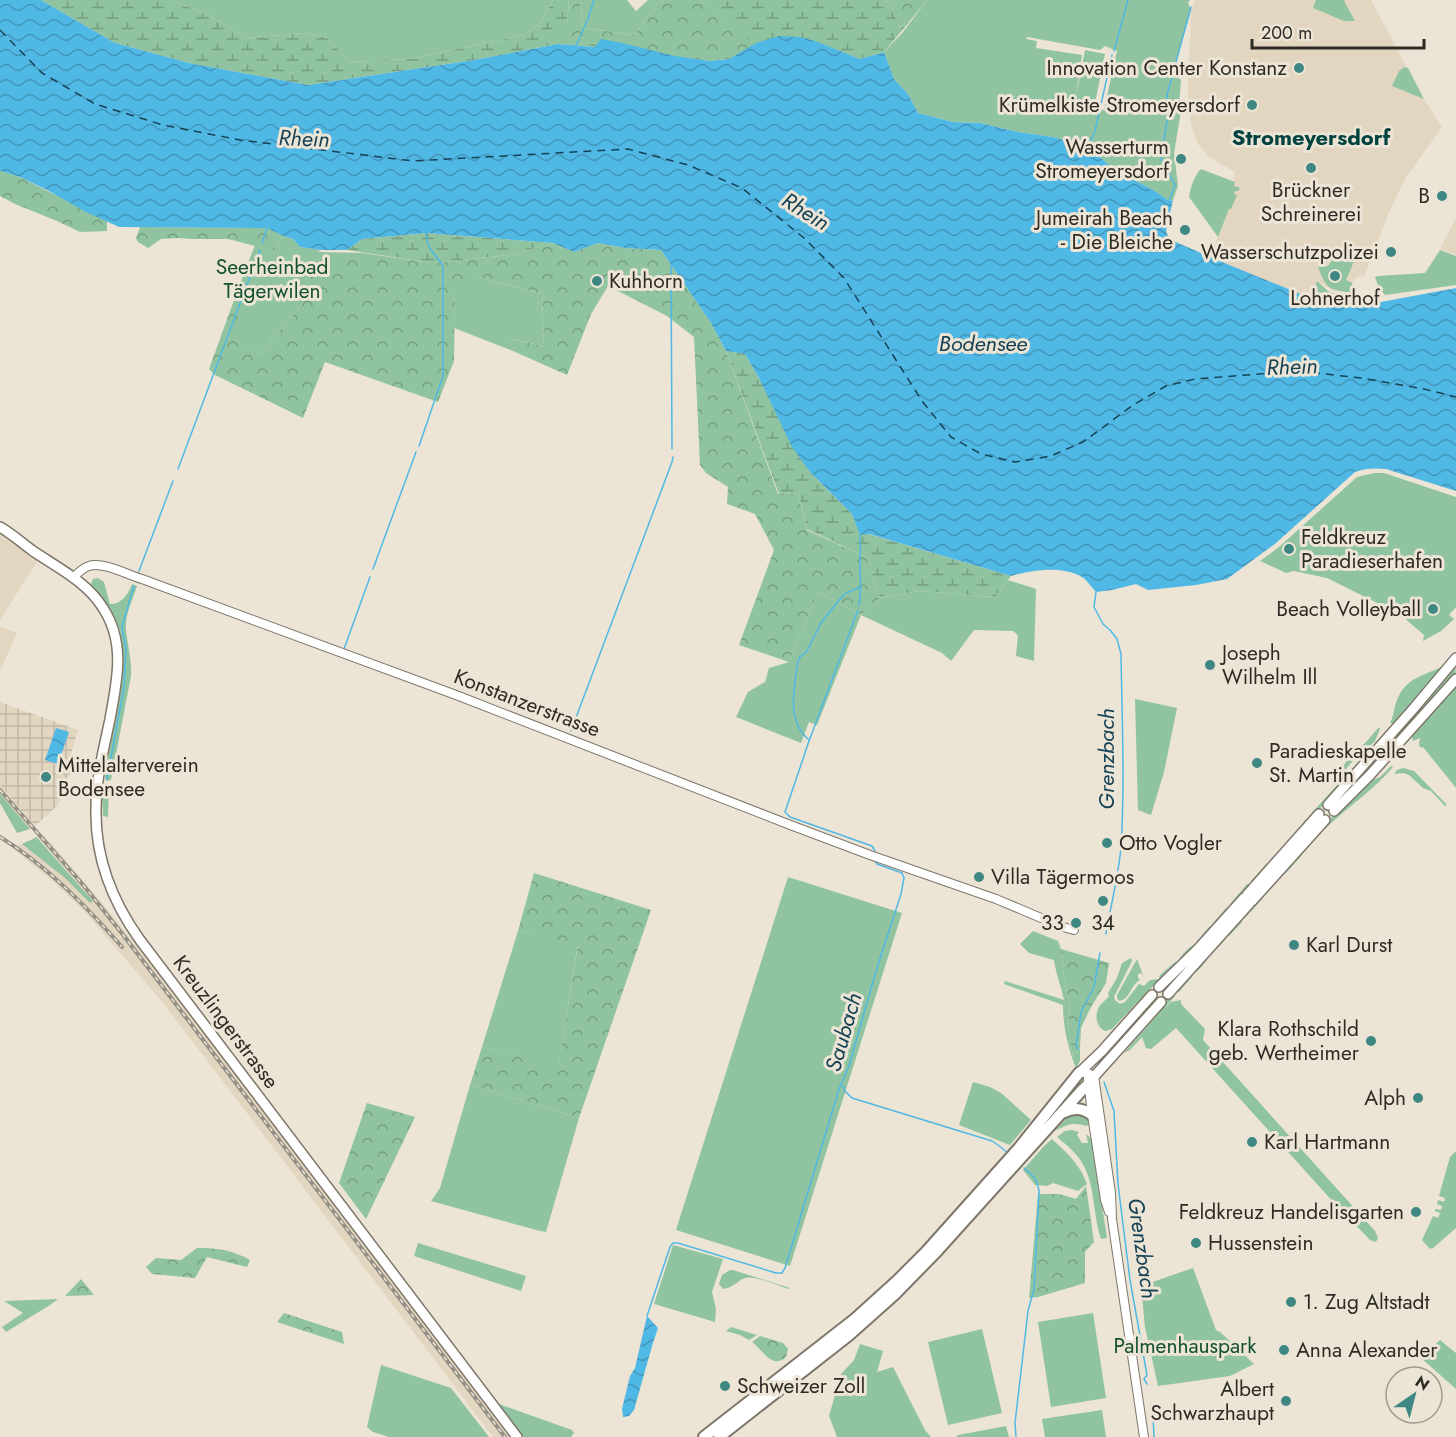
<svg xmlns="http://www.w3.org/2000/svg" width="1456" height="1437" viewBox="0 0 1456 1437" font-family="Jost,sans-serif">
  <defs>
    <pattern id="industrial-grid" width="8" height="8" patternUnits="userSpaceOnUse" patternTransform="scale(1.5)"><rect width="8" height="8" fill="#e2d6c1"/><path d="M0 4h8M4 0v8" fill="none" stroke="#c2b8a6"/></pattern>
    <pattern id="forest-crowns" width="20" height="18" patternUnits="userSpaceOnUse" patternTransform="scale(1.5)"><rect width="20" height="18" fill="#90c4a0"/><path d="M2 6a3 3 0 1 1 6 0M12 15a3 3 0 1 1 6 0" fill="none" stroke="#769f82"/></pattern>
    <pattern id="wetland-marsh" width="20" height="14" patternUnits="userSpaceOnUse" patternTransform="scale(1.5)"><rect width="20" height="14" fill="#90c4a0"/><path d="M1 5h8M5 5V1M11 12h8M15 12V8" fill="none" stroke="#769f82"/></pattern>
    <pattern id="water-waves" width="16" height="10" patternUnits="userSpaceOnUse" patternTransform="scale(1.5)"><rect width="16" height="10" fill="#50b8e5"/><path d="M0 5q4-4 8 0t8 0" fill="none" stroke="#4396b9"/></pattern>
  </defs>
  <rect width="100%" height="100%" fill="#ece4d5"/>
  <path fill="#e2d6c1" d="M1195,0H1371L1424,99L1442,127L1405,179L1389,212L1365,275L1357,277L1352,283L1353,291L1352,293L1332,290L1317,281L1310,298H1308L1210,257L1229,206L1235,172L1209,157L1198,144L1191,125L1188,91L1191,10Z
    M1456,218V255L1440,249Z
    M0,534L38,560L0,620Z
    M0,627L17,633L0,671Z
    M0,785L35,826L30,829L0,794Z
    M42,834L51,843L98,898L168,985L484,1400L511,1437H493L164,1004L115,947L84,911L55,883L12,848L22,844L24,845L65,878L90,902L93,901L37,837Z"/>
  <path fill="url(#industrial-grid)" d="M0,702L78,730L72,750L70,772L63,796L57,806L35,826L0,785Z"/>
  <path fill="#90c4a0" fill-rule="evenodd" d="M172,0H553L541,22L524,35L410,59L349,62L328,38L305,33L246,38L212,17Z
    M580,0H627L636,11L648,0H664L657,4L635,35L583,28Z
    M927,0H1190L1188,3L1191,10L1173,73L1181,80L1179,106L1181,111L1174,153L1178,186L1173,200L1169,201L1155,191L1115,170L1088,147L1053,137L1018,132L980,123L953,122L918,113L908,94L894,79L884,52L903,32ZM1027,37L1100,50L1105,46L1117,51L1104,110L1089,108H1094L1105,54L1085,50L1076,96L1082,55L1036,48L1037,41L1026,39Z
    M1316,0H1345L1344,1L1355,21H1344L1313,8Z
    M1404,67L1408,68L1424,99L1392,86L1399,71Z
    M1201,169L1235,182L1234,186L1240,188L1238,191H1235L1234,194L1237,195L1231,209H1229L1218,237L1189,197C1190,188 1195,174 1201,169Z
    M283,236L293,239L300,247L321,250L318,252L302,304L260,354L233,340L247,289L241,281L255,245L274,251Z
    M1440,250L1456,256V285L1385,295L1379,288L1375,277L1378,276L1425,273Z
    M1338,251L1355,259L1346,280L1352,283L1353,291L1352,293C1328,289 1327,290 1318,267L1328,266Z
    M481,278L542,294L544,346L510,339L513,351L454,328L455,287Z
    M1317,281C1321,284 1324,288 1328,291C1338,296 1358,297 1368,295V297L1361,298V305C1346,310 1336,301 1322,296L1316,305L1310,298Z
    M1374,473H1384L1456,497V607L1449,615L1454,619L1441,631L1423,641L1424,635L1401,615L1327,578L1294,571L1286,573L1260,561L1279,547L1357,477Z
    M98,578L104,582L110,604C121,605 129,593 132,584L137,586C133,599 125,614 126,628C127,644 132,659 131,676L111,780L106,781L105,776L123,673V651L120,630L108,607L91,584L93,579Z
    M1008,580L1036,589L1034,661L1016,656L1018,635L1013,631L974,630L951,661L942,653L861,615L817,725L809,722L801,743L736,717L748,692L765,682L769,668L789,662L818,592L861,615L880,598L919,591L995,597Z
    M1455,665L1456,674L1405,731L1403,730L1445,679Z
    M1443,666L1444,667L1412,705L1395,723H1390C1394,716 1394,707 1397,700C1406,677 1424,676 1443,666Z
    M1456,684V788L1423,747L1421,748L1419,745L1420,738L1413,741L1412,737L1417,727Z
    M1135,699L1177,708L1164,772L1151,815L1138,810Z
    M1379,727L1380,729L1375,741L1351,763L1338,779L1336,777L1348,759L1367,741Z
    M1391,766L1393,767C1373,791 1347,807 1325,829H1321V833L1305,851L1303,850L1301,852L1302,855L1286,873L1282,874V876L1266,894H1264L1262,896L1263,898L1245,918H1242V922L1229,936H1226L1225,940L1212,954L1209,955C1207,962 1198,972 1192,974V977L1179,992L1176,991L1174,993L1175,996L1164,1009L1171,1002L1181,1000V1004L1205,1029L1203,1040L1375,1231L1378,1238L1376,1242L1370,1240L1336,1205L1176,1028L1151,1049L1146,1048L1142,1037L1130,1050L1124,1053L1159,1013L1164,1003L1327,822L1358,792L1371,781L1380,777Z
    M1403,768L1414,771L1447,805L1445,806L1431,791L1423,788L1409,775L1403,773L1394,774L1397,770Z
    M1347,771L1349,773L1341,785L1197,945L1149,990L1112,1029L1105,1031C1095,1026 1094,1013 1101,1004C1104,1001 1107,999 1109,996L1108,993L1117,978L1122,963L1131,958L1132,961L1114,997L1115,1000L1120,1004L1125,1002L1139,984L1144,986L1150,980L1159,979L1160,975L1175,962H1178C1180,956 1190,945 1196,944L1197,941L1210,926H1213L1214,922L1226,908L1230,907V904L1247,884H1251V881L1267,863L1270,862L1271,859L1295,834L1306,819H1309V816L1340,782Z
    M105,784L109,785L108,817L103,816L102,797Z
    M0,794L30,829L17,833L0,803Z
    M37,837L39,840L93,901L90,903L65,878L22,844Z
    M788,877L902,913L790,1266L676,1230Z
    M518,931L578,944L558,1066L482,1047Z
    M1033,931L1058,941L1061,949L1064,979L1070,1006L1068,1026L1073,1057L1080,1048V1061L1076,1068C1068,1048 1063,1027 1063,1005L1004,984L1005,981L1064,1000C1061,986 1056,974 1054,960L1029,953L1020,944Z
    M1137,959L1143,975L1141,973L1138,974V978L1140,980C1130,985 1131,999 1119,1001L1117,998V995Z
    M973,1082L990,1087L1001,1093L1031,1120L1010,1145C993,1138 976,1132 959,1125Z
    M470,1085L579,1118L546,1232L540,1231L431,1201L440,1188Z
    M1072,1112L1087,1116L1089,1123L1087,1126C1074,1122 1067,1124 1055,1131Z
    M1072,1130L1079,1132L1077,1135L1082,1143H1088L1086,1134L1092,1139L1107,1238L1101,1239C1092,1212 1096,1179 1078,1157C1072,1149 1064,1143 1057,1137L1065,1131Z
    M1052,1139C1067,1153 1080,1164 1087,1184L1078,1191L1053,1183L1047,1186L1035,1185L1023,1170L1044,1146Z
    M1456,1151V1228L1432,1249L1431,1248L1430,1249L1422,1240L1433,1216L1438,1218L1440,1213L1435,1211V1209L1441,1210L1442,1206L1437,1204L1438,1200L1444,1202L1445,1198L1439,1196L1450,1157Z
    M418,1243L526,1276L521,1291L414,1256Z
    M673,1245L723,1259L712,1292L716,1309L715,1322L654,1304Z
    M1193,1268L1216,1330L1219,1332V1331L1254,1364L1230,1376L1158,1386L1145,1327L1141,1286Z
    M730,1270H733L790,1288L789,1289C779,1286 755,1275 745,1278C737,1281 733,1288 723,1289L719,1284L722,1275Z
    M58,1299L50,1305L6,1332L2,1327L23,1313L4,1301Z
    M1093,1313L1106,1398L1051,1407L1038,1322Z
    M731,1327L757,1335L749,1340L740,1335L726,1331Z
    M982,1329L1002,1413L948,1425L928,1342Z
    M1440,1340L1456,1353V1389L1421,1358Z
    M860,1344L883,1351L877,1372L893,1367L925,1430L931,1437H837L829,1416L841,1374L854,1360Z
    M381,1365L451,1388L489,1437H389L373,1432L367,1427Z
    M496,1403L572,1430L574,1433L571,1437H523Z
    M1102,1410L1106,1437H1045L1042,1419Z
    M1006,1426L1009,1437H956L958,1435Z"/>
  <path fill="url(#forest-crowns)" d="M569,0H580L583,28L635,35L657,4L664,0H700L748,34V49L729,59L710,61L596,47L558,44L551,28L567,25Z
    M884,0H927L910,21L899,27L891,4Z
    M0,171L20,177L107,221V231L80,232L57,221L15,204L0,196Z
    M140,227L267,228L283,236L274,251L228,239H193L177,238L161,239L148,248L138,242L136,238Z
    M553,243L574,252L598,243L625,248L661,250L711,323L726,351L778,494L798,493L807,530L868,558L880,598L861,615L818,592L789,662L739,645L774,550L755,514L727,504L728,487L706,473L700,465L694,337L667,316L608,286L591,314L567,375L513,351L509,339L544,346L542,294L481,278L455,288L454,361L438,402L325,362L303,418L215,375L209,369L241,281L247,289L234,340L260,354L302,304L297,293L311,262L318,252L362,253L432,263L511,255Z
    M534,873L651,910L579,1118L470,1085L482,1047L558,1065L578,945L518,931Z
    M1061,949L1109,963L1106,983L1091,1007L1081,1028L1080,1048L1073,1057L1068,1027L1070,1006L1064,979Z
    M367,1103L415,1117L366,1219L339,1183Z
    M1086,1186L1094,1242L1085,1252V1283L1038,1297L1029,1298L1038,1194H1059L1076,1199Z
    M197,1248C218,1248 232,1250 250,1260L247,1267L207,1257L195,1278L152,1274L146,1267L156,1258L181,1260Z
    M81,1279L94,1295L65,1296Z
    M284,1313L342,1332L344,1344L277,1322Z
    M760,1336L783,1343L788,1349L786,1357C772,1370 763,1350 752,1342Z"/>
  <path fill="url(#wetland-marsh)" d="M41,0H172L212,17L246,38L305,33L328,38L349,62L410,59L524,35L541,22L553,0H569L567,26L552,28L558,44L474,60L308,85L189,63L115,43Z
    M700,0H884L891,4L899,27L910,21L884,52L860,59L815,42L756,43L748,49L747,34Z
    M426,233L553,243L511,255L432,263L347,250L362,239Z
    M726,351L745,354L759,378L810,472L852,514L860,534H868L1011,576L995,597L919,591L880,598L868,558L807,529L798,493L779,494Z"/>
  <path fill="url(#water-waves)" d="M0,0H41L115,43L189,63L308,85L474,60L558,44L595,47L601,39L622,43L675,56L710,61L729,59L756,43L779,36L800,37L815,41L860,59L884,52L894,79L908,94L918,113L953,122L980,123L1018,132L1053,137L1088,147L1115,170L1155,191L1169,201L1173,200L1166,231L1169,239L1210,257L1310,298L1316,305L1322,296L1342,305L1354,307L1456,288V491L1386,469C1374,468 1366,468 1355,472L1276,543L1227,579L1196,585L1148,590L1136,584L1112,590L1096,592C1091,587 1088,581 1082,577C1063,565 1031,570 1011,576L869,534L860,535L852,514L810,472L792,447L759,378L745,354L726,351L711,323L661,250L625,248L598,243L574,252L553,243L426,233L362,239L347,250H321L300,247L293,239L283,236L267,228L119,227L86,212L47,190L20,177L0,171Z
    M56,728L69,732L58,764L45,760Z
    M647,1316L658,1328L652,1346L634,1410L629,1416L623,1417L622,1409L630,1376L635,1368Z"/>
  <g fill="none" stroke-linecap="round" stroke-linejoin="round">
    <path stroke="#50b8e5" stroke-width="1.5" d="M576,46L588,19L594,0
      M1114,51L1128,0
      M1088,147L1095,131L1112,55
      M1169,201L1175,185L1161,159L1168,115L1167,95L1191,7
      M262,243L267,228
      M671,265L672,449
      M419,446L443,376V266C433,251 428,251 426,233
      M178,469L260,250
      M373,569L416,452
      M139,571L173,481
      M1096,592L1094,607L1103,624L1110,630L1117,639L1121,654C1122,719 1125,783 1121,848C1118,877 1111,905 1106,934
      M859,605C862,592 860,579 860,565C860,555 861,545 860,535
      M858,610L809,741L785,812L790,817L872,846L875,851
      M344,649L370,577
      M571,731L672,462L673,457
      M809,740C786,721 794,687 798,661L800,657L807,651L821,623L840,599L846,593L860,587
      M107,779L124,687L126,648L122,628L123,623L134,586
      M1078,1049L1076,1046L1081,1012L1094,987L1100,953
      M1104,1082L1114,1111L1118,1184L1130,1280L1147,1375L1144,1379L1147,1384
      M843,1086L845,1091L852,1098L992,1141L998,1145L1008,1153
      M647,1316L670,1247L673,1243H678L776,1273H782L785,1268L839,1089L849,1066L876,971L901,894L904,878L902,873L877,864L875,861
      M1153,1417L1154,1437
      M1016,1437L1015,1423L1028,1311L1034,1289L1039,1191C1037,1179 1033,1175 1024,1168"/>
    <path stroke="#164256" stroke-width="1.5" stroke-dasharray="8 6" stroke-linecap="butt" d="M0,30L42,73L95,104L163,125L240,140L413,161L628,149L688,165L742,188L804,238L844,278L922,401L951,437L981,454L1015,462L1051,456L1083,442L1133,405L1166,386L1195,379L1298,371L1361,378L1424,389L1456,397"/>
    <defs>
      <path id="tertiary" d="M73,578C78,573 82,568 89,566C102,561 128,575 142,579L456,695L793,826L870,855L996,899L1053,923
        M1063,927L1074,930
        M1079,1073H1088L1094,1076L1111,1193L1112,1219L1144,1437
        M1088,1079L1092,1115L1105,1200L1109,1212"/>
      <path id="primary" d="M0,527C12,534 22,543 33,551C58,568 87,582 103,608C126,643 117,681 110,719C104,748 96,778 96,809C95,857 112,901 140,940L517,1437
        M1328,805L1414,708L1456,658
        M1334,811L1370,775L1456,679
        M1247,895L1319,814
        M1252,901L1325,820
        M1159,987L1198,949L1244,898
        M1168,994L1249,904
        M1079,1073L1102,1051L1152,995
        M1083,1089L1161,1002"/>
      <path id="motorway" d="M1062,1113C1074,1108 1081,1107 1092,1115
        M704,1437L855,1319L897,1281L926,1252L1019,1148L1079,1073
        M719,1437L849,1335L895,1294L937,1251L1083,1089"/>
    </defs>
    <use href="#tertiary" stroke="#7e776a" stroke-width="10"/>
    <use href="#primary" stroke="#7e776a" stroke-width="12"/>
    <use href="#motorway" stroke="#7e776a" stroke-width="14"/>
    <use href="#tertiary" stroke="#fff" stroke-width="8"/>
    <use href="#primary" stroke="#fff" stroke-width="9"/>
    <use href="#motorway" stroke="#fff" stroke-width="10"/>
    <defs>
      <path id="rail" d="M0,790L84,886L124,936L505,1437
        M0,837C47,866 85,905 122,947"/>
    </defs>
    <use href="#rail" stroke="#948f84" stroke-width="4"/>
    <use href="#rail" stroke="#ece4d5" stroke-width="1.5" stroke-dasharray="4.5" stroke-linecap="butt"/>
  </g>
  <g fill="#3f8783" stroke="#ece4d5" stroke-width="2">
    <circle cx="1299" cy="68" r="6"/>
    <circle cx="1252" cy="105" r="6"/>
    <circle cx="1181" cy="159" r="6"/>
    <circle cx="1311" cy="168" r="6"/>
    <circle cx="1442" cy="196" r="6"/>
    <circle cx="1185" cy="230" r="6"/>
    <circle cx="1391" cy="252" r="6"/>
    <circle cx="1335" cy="276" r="6"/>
    <circle cx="597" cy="281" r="6"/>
    <circle cx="1289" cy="549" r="6"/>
    <circle cx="1433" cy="609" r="6"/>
    <circle cx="1210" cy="665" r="6"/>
    <circle cx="1257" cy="763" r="6"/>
    <circle cx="46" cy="777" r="6"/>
    <circle cx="1107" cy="843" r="6"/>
    <circle cx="979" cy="877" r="6"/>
    <circle cx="1103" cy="901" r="6"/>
    <circle cx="1076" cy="923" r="6"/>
    <circle cx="1294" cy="945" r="6"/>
    <circle cx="1371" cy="1041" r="6"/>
    <circle cx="1418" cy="1098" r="6"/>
    <circle cx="1252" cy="1142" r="6"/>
    <circle cx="1416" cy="1212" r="6"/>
    <circle cx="1196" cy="1243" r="6"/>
    <circle cx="1291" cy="1302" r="6"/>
    <circle cx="1284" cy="1350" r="6"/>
    <circle cx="725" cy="1386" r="6"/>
    <circle cx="1286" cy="1401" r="6"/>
  </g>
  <g text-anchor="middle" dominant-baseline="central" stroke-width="6" stroke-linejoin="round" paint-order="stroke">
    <g font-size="21" fill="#2e2b25" stroke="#ece4d5" text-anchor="start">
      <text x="1287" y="68" text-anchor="end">Innovation Center Konstanz</text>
      <text x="1240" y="105" text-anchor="end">Krümelkiste Stromeyersdorf</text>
      <text x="1169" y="147" text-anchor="end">Wasserturm<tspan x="1169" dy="24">Stromeyersdorf</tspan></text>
      <text x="1311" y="190" text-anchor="middle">Brückner<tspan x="1311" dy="24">Schreinerei</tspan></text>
      <text x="1430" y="196" text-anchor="end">B</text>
      <text x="1173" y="218" text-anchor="end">Jumeirah Beach<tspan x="1173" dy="24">- Die Bleiche</tspan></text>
      <text x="1379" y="252" text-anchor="end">Wasserschutzpolizei</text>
      <text x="609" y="281">Kuhhorn</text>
      <text x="1335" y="298" text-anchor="middle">Lohnerhof</text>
      <text x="1301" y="537">Feldkreuz<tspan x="1301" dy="24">Paradieserhafen</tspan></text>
      <text x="1421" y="609" text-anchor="end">Beach Volleyball</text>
      <text x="1222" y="653">Joseph<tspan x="1222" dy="24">Wilhelm Ill</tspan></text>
      <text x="1269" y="751">Paradieskapelle<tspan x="1269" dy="24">St. Martin</tspan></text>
      <text x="58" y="765">Mittelalterverein<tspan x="58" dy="24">Bodensee</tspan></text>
      <text x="1119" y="843">Otto Vogler</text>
      <text x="991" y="877">Villa Tägermoos</text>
      <text x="1064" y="923" text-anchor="end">33</text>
      <text x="1103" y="923" text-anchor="middle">34</text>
      <text x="1306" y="945">Karl Durst</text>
      <text x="1359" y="1029" text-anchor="end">Klara Rothschild<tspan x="1359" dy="24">geb. Wertheimer</tspan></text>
      <text x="1406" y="1098" text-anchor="end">Alph</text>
      <text x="1264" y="1142">Karl Hartmann</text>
      <text x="1404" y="1212" text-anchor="end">Feldkreuz Handelisgarten</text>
      <text x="1208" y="1243">Hussenstein</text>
      <text x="1303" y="1302">1. Zug Altstadt</text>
      <text x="1296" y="1350">Anna Alexander</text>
      <text x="737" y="1386">Schweizer Zoll</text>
      <text x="1274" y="1389" text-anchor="end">Albert<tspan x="1274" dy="24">Schwarzhaupt</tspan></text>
    </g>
    <g font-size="21" fill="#13522e" stroke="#ece4d5">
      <text x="272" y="267">Seerheinbad<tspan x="272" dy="24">Tägerwilen</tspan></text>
      <text x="1185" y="1346">Palmenhauspark</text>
    </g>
    <g font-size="21" fill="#2e2b25" stroke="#ece4d5">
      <text transform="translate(527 703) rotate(21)">Konstanzerstrasse</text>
      <text transform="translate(226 1022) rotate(53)">Kreuzlingerstrasse</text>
    </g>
    <g font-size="22" font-weight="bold" fill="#00423f" stroke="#ece4d5">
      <text x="1311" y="137">Stromeyersdorf</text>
    </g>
    <g font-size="22" font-style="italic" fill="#164256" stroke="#ece4d5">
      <text transform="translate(304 138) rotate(2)">Rhein</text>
      <text transform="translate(806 211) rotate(32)">Rhein</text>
      <text x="983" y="343">Bodensee</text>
      <text transform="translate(1292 366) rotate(-2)">Rhein</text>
      <text transform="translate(1106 759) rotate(-90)">Grenzbach</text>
      <text transform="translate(843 1032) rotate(-74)">Saubach</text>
      <text transform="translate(1143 1248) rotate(82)">Grenzbach</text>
    </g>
  </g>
  <g transform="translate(1414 1395) rotate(35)"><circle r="28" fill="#ece4d5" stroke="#a09a8f" stroke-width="1.5"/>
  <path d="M0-4.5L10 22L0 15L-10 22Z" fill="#3f8783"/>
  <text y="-9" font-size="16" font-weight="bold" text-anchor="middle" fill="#2e2b25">N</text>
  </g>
  <path d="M1252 39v9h172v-9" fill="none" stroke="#2e2b25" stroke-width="3"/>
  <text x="1261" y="39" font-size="18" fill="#2e2b25" stroke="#ece4d5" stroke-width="4.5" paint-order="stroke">200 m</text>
</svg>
